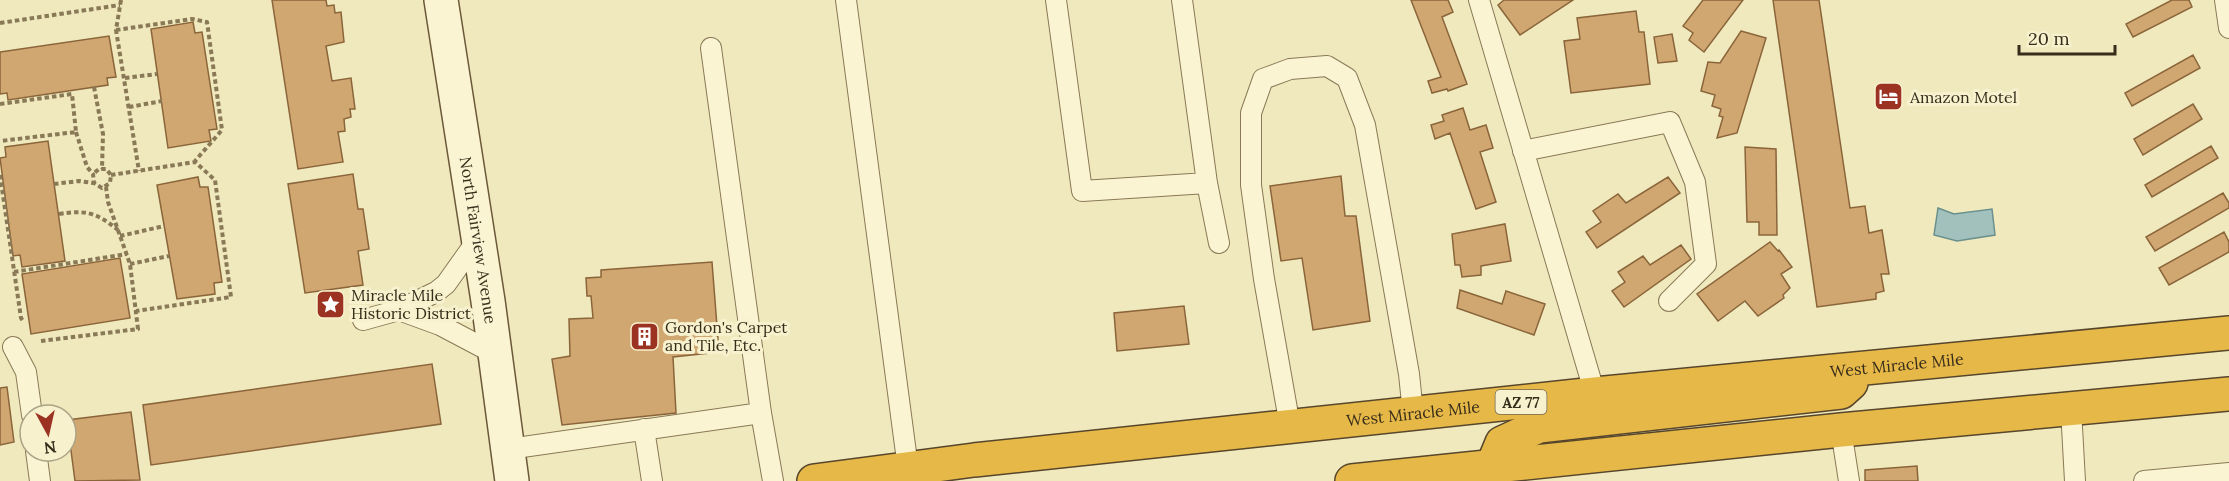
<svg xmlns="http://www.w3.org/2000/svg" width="2229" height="481" viewBox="0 0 2229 481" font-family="Lora,serif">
  <rect width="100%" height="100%" fill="#f0e9be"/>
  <path fill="#a2c1bd" stroke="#69908c" stroke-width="1.5" d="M1938,208L1954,214L1992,209L1995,235L1957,241L1934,235Z"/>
  <path fill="#d1a771" stroke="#8a653a" stroke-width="1.5" d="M272,0H326L327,6L334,5L335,13L341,12L344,42L326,46L332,81L351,78L355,109H350L351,117L344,119L345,131L338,132L343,162L298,169Z
    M1411,0H1448L1453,12L1442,17L1467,84L1448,91L1447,89L1432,93L1428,81L1441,77Z
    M1504,0H1573L1520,35L1498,5Z
    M1703,0H1743L1704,52L1689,40L1693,33L1683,26Z
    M1773,0H1819L1850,208L1865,206L1869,233L1882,230L1889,274H1881L1884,291L1876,293V299L1817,307Z
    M2172,0H2189L2192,7L2133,37L2126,24Z
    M1636,11L1639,32H1644L1650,84L1571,93L1564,41L1580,39L1577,18Z
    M193,22L195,33L202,32L217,129L209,130L211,141L168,148L151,29Z
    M1741,31L1766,38L1737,133L1717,138L1723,117L1719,116L1721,109L1712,106L1715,95L1701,91L1708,62L1720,63Z
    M1672,34L1677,61L1658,63L1654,37Z
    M109,36L116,77L107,78L108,85L8,100L7,93L0,94V52Z
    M2193,55L2200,68L2132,106L2125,93Z
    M2193,104L2202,119L2143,155L2134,139Z
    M1463,108L1470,130L1486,125L1493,148L1480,152L1496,202L1476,209L1450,133L1435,139L1431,125L1444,121L1442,115Z
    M48,141L65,261L22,267L20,255L13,256L0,158L6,157L5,147Z
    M2211,146L2218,158L2152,197L2145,185Z
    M1745,147L1776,149L1777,235H1759V222H1747Z
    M353,174L358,209H363L369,249L358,251L363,285L305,293L288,184Z
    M1341,176L1345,216H1356L1370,321L1313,330L1302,258L1281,261L1270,186Z
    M198,177L200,187H208L222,282L214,283L215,294L177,299L157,185Z
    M1668,177L1680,193L1597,248L1586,232L1601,222L1593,211L1618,194L1626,203Z
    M2223,193L2229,203V208L2155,251L2146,237Z
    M1505,224L1511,261L1481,266V275L1462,277L1460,265H1455L1452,234Z
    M2224,232L2229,242V252L2169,285L2159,268Z
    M1770,242L1778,251L1779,250L1792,267L1781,274L1790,288L1783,295L1784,298L1758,316L1745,301L1718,321L1697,294Z
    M1681,245L1691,259L1624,307L1612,291L1625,282L1618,272L1643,256L1650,265Z
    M120,258L130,318L31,334L22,274Z
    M712,262L719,352L673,357L676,413L562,425L552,359L570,356L569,319L593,318L591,296H587L586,278L601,277V270Z
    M1460,290L1502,304L1506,291L1545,304L1534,335L1457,308Z
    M1184,306L1189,344L1117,351L1114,313Z
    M432,364L441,424L151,465L143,405Z
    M7,387L14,442L0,445V388Z
    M131,412L140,480L75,481L67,420Z
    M1917,466L1918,481H1865V470Z"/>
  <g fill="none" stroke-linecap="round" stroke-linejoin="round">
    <defs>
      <path id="lane" d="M846,0L908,468
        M1056,0L1082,191L1207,183
        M1182,0L1207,183L1219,243
        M1479,0L1595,394
        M2225,0L2229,28
        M711,48L761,413L773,481
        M1523,151L1670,122L1695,182L1706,264L1669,301
        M478,239L446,284L436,292L399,310L440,325L495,354
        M363,320L399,310
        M13,347L26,372L32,415
        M2071,409L2075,481
        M1290,426L1264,279L1251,185V113L1263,79L1290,69L1327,66L1347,78L1365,125L1409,374L1413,413
        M644,429L652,481
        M1841,430L1849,481
        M508,449L761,413
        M36,451L40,481
        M2144,481L2229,473"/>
      <g id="secondary">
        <path id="s1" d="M441,0L488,301L512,481"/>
      </g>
      <g id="highway">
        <path d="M1492,467L1502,443L1539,426L1841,392L1851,383"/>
        <path id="s2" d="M814,481L974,460L1595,394L2229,333"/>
        <path d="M1352,481L1841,430L2229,394"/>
      </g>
    </defs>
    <use href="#lane" stroke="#897956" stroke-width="22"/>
    <use href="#secondary" stroke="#6b5939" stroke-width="36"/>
    <use href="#highway" stroke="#57462b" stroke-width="36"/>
    <path stroke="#897956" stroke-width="4" stroke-dasharray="4.5 3" stroke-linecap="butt" d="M121,0L116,30L139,171
      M0,23L120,5
      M116,30L192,19L207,22L222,130L195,161
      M125,78L157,74
      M94,87L103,134L102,169
      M0,104L72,94L76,132L0,141
      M129,107L162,101
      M76,132L87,167L93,174L94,183L102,188L110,183L111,175L106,169H99L93,174
      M0,175L21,318L24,322
      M111,175L195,162L215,180L231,297L136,311
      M54,184L79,181L93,183
      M59,214C86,210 96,212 118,230
      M120,236L164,226
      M130,264L169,256
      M14,272L127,254
      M41,341L138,329L130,264L108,202L106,187"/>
    <use href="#lane" stroke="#fbf4d2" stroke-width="20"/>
    <use href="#secondary" stroke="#fbf4d2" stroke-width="33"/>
    <use href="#highway" stroke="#e6b848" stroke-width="33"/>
  </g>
  <defs>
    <symbol id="hotel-square" viewBox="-11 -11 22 22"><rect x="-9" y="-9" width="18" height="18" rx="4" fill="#9c3322" stroke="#f7f1ce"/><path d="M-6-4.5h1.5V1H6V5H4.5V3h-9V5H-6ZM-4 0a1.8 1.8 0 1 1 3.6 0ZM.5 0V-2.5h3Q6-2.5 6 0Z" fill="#fff"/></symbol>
    <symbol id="sight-square" viewBox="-11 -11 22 22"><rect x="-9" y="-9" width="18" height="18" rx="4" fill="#9c3322" stroke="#f7f1ce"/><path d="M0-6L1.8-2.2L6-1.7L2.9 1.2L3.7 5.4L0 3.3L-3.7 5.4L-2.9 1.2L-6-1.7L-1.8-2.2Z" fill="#fff"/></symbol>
    <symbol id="building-square" viewBox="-11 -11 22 22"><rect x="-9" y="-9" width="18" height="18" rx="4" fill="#9c3322" stroke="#f7f1ce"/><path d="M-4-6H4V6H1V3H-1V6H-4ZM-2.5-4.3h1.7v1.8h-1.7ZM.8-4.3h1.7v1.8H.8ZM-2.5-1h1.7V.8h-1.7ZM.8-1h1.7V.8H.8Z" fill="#fff"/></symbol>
  </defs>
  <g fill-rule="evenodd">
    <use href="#hotel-square" x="1872" y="80" width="33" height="33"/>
    <use href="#sight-square" x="314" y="288" width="33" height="33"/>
    <use href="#building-square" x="628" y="320" width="33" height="33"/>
  </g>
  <g text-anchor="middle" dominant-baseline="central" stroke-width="6" stroke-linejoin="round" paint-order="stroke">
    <rect fill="#f7f1ce" stroke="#716851" stroke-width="1.5" x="1495.5" y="390" width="51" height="24" rx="4.5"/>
    <g font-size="15" font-weight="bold" fill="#382d1b">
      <text x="1521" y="402">AZ 77</text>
    </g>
    <g font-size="16" fill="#382d1b" stroke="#f7f1ce" text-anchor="start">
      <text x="1910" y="97">Amazon Motel</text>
      <text x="351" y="295">Miracle Mile<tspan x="351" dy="18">Historic District</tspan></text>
      <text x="665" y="327">Gordon's Carpet<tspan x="665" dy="18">and Tile, Etc.</tspan></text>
    </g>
    <g font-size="16" fill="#382d1b" stroke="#f7f1ce">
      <text stroke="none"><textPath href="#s1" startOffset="243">North Fairview Avenue</textPath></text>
      <text stroke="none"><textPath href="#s2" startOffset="1089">West Miracle Mile</textPath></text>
      <text stroke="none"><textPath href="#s2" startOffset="603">West Miracle Mile</textPath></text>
    </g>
  </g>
  <g transform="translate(48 433) rotate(172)"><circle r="28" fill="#f7f1ce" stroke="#aba386" stroke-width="1.5"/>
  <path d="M0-4.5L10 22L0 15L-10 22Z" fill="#9c3322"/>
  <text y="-9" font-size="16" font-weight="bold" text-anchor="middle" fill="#382d1b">N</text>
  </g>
  <path d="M2019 45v9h96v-9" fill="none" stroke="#382d1b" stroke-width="3"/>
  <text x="2028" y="45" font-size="18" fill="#382d1b" stroke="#f7f1ce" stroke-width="4.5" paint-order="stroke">20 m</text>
</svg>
